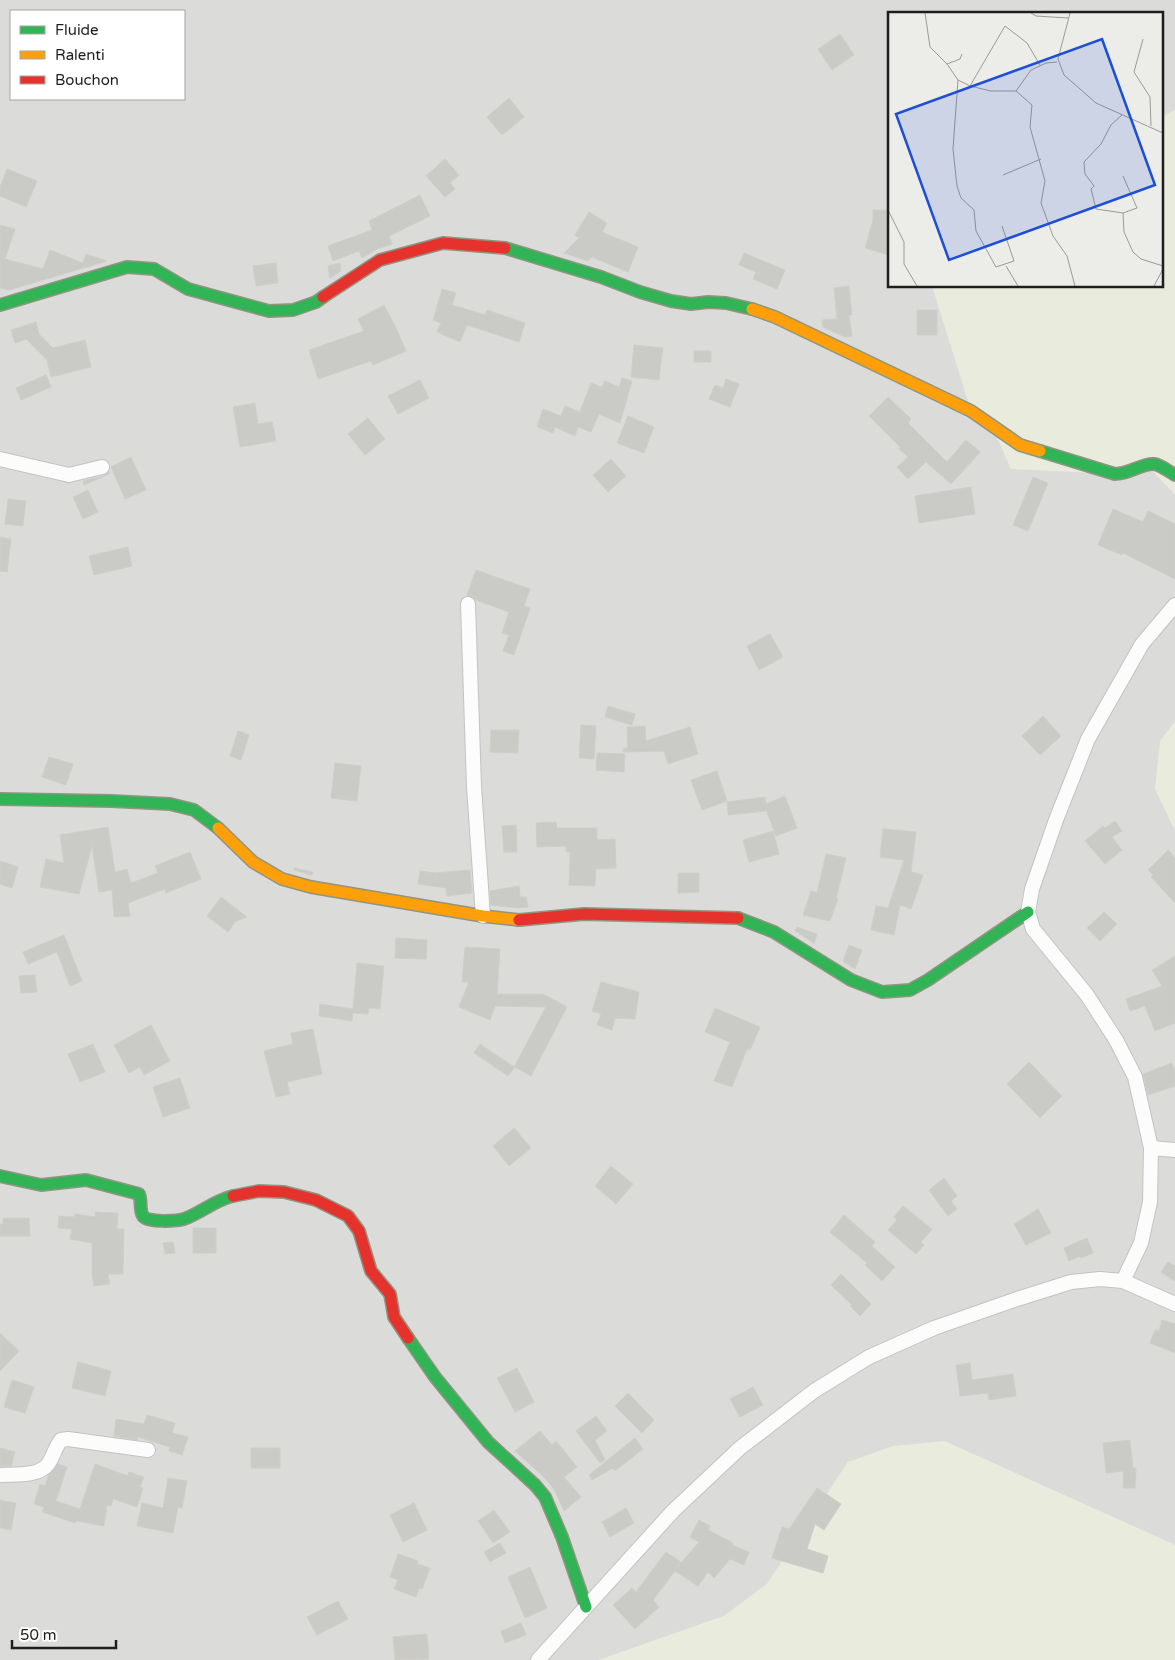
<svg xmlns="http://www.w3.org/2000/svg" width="1175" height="1660" viewBox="0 0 1175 1660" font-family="'Varela Round',sans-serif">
  <rect width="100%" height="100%" fill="#ecece8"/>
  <path fill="#dbdbd9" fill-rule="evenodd" d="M0,0H1175V1545L944,1441L848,1462L767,1584L724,1616L599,1660H0ZM11,11H184V99H11ZM889,14H1161V286H889Z"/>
  <path fill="#e9ebdc" d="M1175,110V495L1147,465L1115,474L1011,469L991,424L971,411L932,286H1161V117Z
    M1175,721V831L1155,789L1160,741Z
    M944,1441L1175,1545V1660H599L724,1616L767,1584L848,1462L893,1446Z"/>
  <path fill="#cacac7" stroke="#cfcec9" d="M840,34L854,55L832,70L818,49Z
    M509,98L524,117L502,135L487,117Z
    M445,159L459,175L450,183L455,189L445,197L426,176Z
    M7,169L37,181L26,207L0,196V187Z
    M420,195L430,216L389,236L392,244L377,249L362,258L359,251L333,261L328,246L372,230L369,221Z
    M873,210H889V255L865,248L873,220Z
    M589,212L607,223L602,232L638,247L628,272L592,257L588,261L564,253L579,238L575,235Z
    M0,225L15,229L5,259L43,269L50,250L83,263L86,254L107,261L9,290L0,288Z
    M744,253L785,270L777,289L753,279L756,272L739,265Z
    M276,263L278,283L256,286L253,266Z
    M340,263L341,271L330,278L328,266Z
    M849,286L852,315H849L852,336L845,337L823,327L822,320L837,319L834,288Z
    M442,289L456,293L452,305L485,315L487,310L525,323L519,342L467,325L460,342L437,332L441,323L433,320Z
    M384,305L397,330L406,351L373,365L371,361L318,379L309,350L364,331L358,319Z
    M917,310H937V335H917Z
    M36,322L39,334L53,348L85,340L91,367L51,377L47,360L26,339L15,343L11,330Z
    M634,345L663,348L661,362H660H661L659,380L631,377Z
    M694,351H711V362H694Z
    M46,375L51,387L21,400L16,388Z
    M622,378L632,381L620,423L599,414L591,432L578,427L575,436L555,427L553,433L537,427L543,409L561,416L565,406L580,412L591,383L602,387L605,381L619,387Z
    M726,379L739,384L730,407L709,399L715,385L723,388Z
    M420,380L429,398L398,414L388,396Z
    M888,397L911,419L908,423L947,462L966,440L980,452L951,484L926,462L908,479L897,467L908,457L899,449L900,447L869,416Z
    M255,403L258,424L272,422L276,441L240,447L233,407Z
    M628,416L654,427L644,453L617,443Z
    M368,418L385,439L365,455L348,434Z
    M131,457L146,490L125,499L111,467Z
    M611,459L626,476L608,492L593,475Z
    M109,472V474L84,485L83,481L104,476Z
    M1033,477L1048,483L1028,531L1013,525Z
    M971,487L975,514L919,523L915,496Z
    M88,490L98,512L83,519L73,497Z
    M8,499L26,501L23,526L5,524Z
    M1113,509L1143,522L1148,511L1175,524V579L1123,553L1122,555L1098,545Z
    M0,537L11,539L7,572L0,571Z
    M128,547L132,566L94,575L89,556Z
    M476,570L530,589L524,606L530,608L514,655L503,651L509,635L502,633L509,612L476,600L473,597L467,595Z
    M770,634L783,657L759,670L747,646Z
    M608,706L635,714L632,725L605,717Z
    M1043,716L1061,736L1040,755L1022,736Z
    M581,725L596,726L594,759L579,758Z
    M645,726L646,741L690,727L698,754L668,764L664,751L623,752V749L628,747L627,727Z
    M491,730H519L518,753L490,752Z
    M238,731L249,735L241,760L230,756Z
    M597,753L625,754L624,772L596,770Z
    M49,757L73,764L66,785L42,777Z
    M335,763L361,766L357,801L331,798Z
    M717,771L727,801L702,810L691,780Z
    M785,796L797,828L776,836L766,809V811L728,815L727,802L765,797L766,804Z
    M1115,821L1122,831L1112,837L1122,850L1105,864L1085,841L1103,826L1105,828Z
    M556,822L557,828H597V840L615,839L616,868L596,869L595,886L569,885L570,852H566V846L537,847L536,823Z
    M516,825L517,852H504L502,826Z
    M108,827L115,872L127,869L131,883L158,873L155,866L190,852L201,879L166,893L165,889L128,903L130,916L114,917L112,890L99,892L92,846L79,894L40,887L46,859L64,863L60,835Z
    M883,829L916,832L911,872L923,875L911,909L900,905L894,935L871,930L876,906L888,908L904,860L880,857Z
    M773,831L779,854L749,862L743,840Z
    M1168,850L1175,858V903L1151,877L1153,875L1148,870Z
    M826,854L846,858L836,899H838L830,921L803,915L811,891L817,893Z
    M0,861L18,867L12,888L0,884Z
    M294,868L313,872L312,875L294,870Z
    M470,870L472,893L447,896L446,888L418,884L420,871L435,873Z
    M678,873H699V892L678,893Z
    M519,886L520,897H526L528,907L517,908L491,905L490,891Z
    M221,897L247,917L235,922L228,932L207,916Z
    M1104,912L1117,924L1100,941L1087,928Z
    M797,927L817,934L814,943L795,931Z
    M64,935L82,981L70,986L57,952L28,964L23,952Z
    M396,938L427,940L426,959L395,958Z
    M849,945L862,950L855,969L843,961Z
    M465,947L500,949L497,994H543L567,1007L531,1076L515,1067L508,1076L474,1053L480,1044L514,1067L546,1007L495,1006L490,1020L459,1007L469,982H462Z
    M1175,956V1023L1155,1031L1145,1006L1130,1011L1126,999L1162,986L1152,970Z
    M357,963L384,966L380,1009L369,1008L368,1014L353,1013L352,1021L319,1016L320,1004L353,1009Z
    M35,975L37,992L21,993L19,976Z
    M601,982L639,992L635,1019L615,1018L612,1030L597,1025L601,1014L592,1011Z
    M715,1008L760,1027L750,1050L747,1049L732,1087L714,1081L730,1042L705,1032Z
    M151,1025L170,1061L144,1075L140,1067L129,1073L114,1045Z
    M313,1029L322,1074L287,1082L290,1094L276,1097L264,1051L293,1044L291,1033Z
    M93,1044L105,1072L80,1082L68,1054Z
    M1029,1062L1062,1096L1040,1118L1007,1084Z
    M1172,1063L1175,1072V1086L1148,1095L1143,1074Z
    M180,1078L190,1108L163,1117L153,1087Z
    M514,1128L531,1148L509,1166L493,1146Z
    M611,1166L633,1184L616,1204L595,1186Z
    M944,1178L957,1196L951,1201L957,1209L948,1216L929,1190Z
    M903,1206L932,1229L921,1242L924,1245L916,1254L888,1230L897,1220L894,1217Z
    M1038,1209L1051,1233L1026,1245L1014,1224Z
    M95,1212L118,1213L117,1229H124L123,1274H108L110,1284L94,1286L92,1274V1243L70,1239L72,1229L58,1228L59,1216L74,1217L75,1214L95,1217Z
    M844,1215L875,1242L872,1246L895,1267L882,1281L865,1265L867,1263L830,1232Z
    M3,1218H29L30,1236H0V1224H3Z
    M193,1228H216V1253H193Z
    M1087,1238L1093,1253L1081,1258L1080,1256L1069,1261L1064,1248Z
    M173,1242L175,1253L165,1254L163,1243Z
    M1168,1262L1175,1266V1281L1161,1272Z
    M841,1274L871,1304L860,1316L850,1306L852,1305L831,1285Z
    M1162,1320L1175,1324V1353L1150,1343L1155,1330L1159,1331Z
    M0,1333L19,1351L0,1371Z
    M78,1362L111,1371L105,1396L72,1388Z
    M970,1363L972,1380L1013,1374L1016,1396L989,1400L988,1393L960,1396L956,1365Z
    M517,1368L534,1402L515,1412L497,1378Z
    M12,1380L34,1387L25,1413L4,1407Z
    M753,1387L763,1405L740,1417L730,1399Z
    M628,1393L654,1420L642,1433L615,1406Z
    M147,1415L175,1423L172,1433L188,1437L182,1455L169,1451L170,1447L138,1437L137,1440L114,1436L116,1419L144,1424Z
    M596,1416L607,1431L595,1440L605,1460L600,1463L576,1431Z
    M540,1431L552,1445L556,1441L577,1467L564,1477L581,1497L564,1511L554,1489L543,1476L515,1451Z
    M635,1438L643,1449L615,1471L613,1468L592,1480L589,1475Z
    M1130,1440L1133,1468H1136L1135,1488H1123L1124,1471L1106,1473L1103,1443Z
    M0,1448L15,1452L11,1466H0Z
    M251,1448H280V1468H251Z
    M58,1464L67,1467L56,1501L80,1509L95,1464L128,1476L129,1472L144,1477L140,1487L143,1488L137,1507L113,1499L111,1506L107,1505L104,1526L76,1521L75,1523L42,1512L44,1507L34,1504L40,1484L45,1486L48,1476Z
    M168,1478L187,1481L182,1508L178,1507L173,1533L137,1526L142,1503L163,1508Z
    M817,1488L841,1504L824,1530L815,1524L807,1549L828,1556L823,1573L772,1558L782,1527L789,1529Z
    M0,1500L16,1503L11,1530L0,1528Z
    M414,1503L427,1530L403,1542L390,1515Z
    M626,1508L634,1523L610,1537L602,1522Z
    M494,1510L510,1532L493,1543L478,1521Z
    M699,1520L710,1526L708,1530L733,1543L732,1545L749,1552L744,1565L730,1559L714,1578L708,1572L698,1586L675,1571L653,1600L659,1607L635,1629L613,1605L632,1588L636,1592L666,1552L681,1562L675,1570L699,1542L690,1537Z
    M500,1543L506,1553L490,1562L484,1552Z
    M398,1554L418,1561L417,1564L430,1568L422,1589L419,1588L416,1597L394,1589L398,1580L390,1577Z
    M530,1567L547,1608L525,1618L508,1577Z
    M338,1601L348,1619L317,1635L307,1617Z
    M521,1623L526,1635L505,1643L501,1631Z
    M427,1634L429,1659L395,1660L393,1637Z"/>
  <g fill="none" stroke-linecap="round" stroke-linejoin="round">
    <defs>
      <path id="street" d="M0,459L69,475L102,467
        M468,604L474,787L483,916
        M1151,1148L1175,1150
        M1123,1281L1141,1243L1150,1202L1151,1148L1135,1077L1116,1040L1087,995L1033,929L1028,912L1032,889L1056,820L1088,739L1142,644L1175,605
        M0,1475C14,1474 39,1477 48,1464C54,1456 55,1447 61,1440L68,1439L148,1450
        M538,1660L673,1511L740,1448L814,1391L869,1357L934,1328L1017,1299L1071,1282L1100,1279L1123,1281L1175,1304"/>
      <path id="fast" d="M505,248L601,277L640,292L671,301L691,304L708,302L726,303L752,309
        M0,305L127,267L154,269L188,289L269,311L293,310L316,302L323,297
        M1040,451L1115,474C1130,474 1142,463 1154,464C1161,465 1168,471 1175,475
        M0,799L111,801L170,804L194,810L218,828
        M738,918L774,932L851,980L882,992L910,990L928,980L1028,912
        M0,1176L41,1185L86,1180L139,1194C142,1201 139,1210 143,1216C147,1223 177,1221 184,1219C201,1213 215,1200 233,1196
        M408,1338L435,1377L488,1442L535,1485L545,1497L562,1537L586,1607"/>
      <path id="slow" d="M752,309L775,317L971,411L1020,445L1040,451
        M218,828L253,862L282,879L311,887L483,916L519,920"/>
      <path id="jam" d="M323,297L380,260L443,243L505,248
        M519,920L584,914L738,918
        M233,1196L259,1191L284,1192L316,1200L348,1216L359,1231L371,1271L390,1294L394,1317L408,1338"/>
    </defs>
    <use href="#street" stroke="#c3c3c2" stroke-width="16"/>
    <use href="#fast" stroke="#909581" stroke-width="14"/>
    <use href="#slow" stroke="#909581" stroke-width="14"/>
    <use href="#jam" stroke="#909581" stroke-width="14"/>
    <use href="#street" stroke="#fcfcfc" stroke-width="14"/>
    <use href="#fast" stroke="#30b455" stroke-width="11"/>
    <use href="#slow" stroke="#ff9f0a" stroke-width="11"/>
    <use href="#jam" stroke="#e5322d" stroke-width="11"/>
  </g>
  <g transform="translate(888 12)">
    <rect width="275" height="275" fill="#ecece8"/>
    <path fill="none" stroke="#9a9a97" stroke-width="1" d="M37,1L42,35L59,52L70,68L82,74L103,79H128L143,58L158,51L169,50M143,1L148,4L180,6M182,1L170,47L176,63L208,91L275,121M255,27L246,60L262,85L263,114M59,52L72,47L74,42M70,68L65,137L69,174L73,186L86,198L88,219L108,255L126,249L114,214M82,74L117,14L139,31L152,53M128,79L144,93L142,115L157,169L153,191L165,224L179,244L187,274M234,103L223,113L213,132L196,150L197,162L206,174L203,177L208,197L235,201L249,196L235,164M115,163L153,147M0,198L16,230V252L29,274M235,201L236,220L245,240L253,247L275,254M118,254L130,274M266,274L275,257"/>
    <path fill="#1d4ed8" fill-opacity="0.15" stroke="#1d4ed8" stroke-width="2.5" d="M214,27L267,173L61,248L8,102Z"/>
    <rect width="275" height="275" fill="none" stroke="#1e1e1e" stroke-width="2.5"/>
  </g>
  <rect x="10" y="10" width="175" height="90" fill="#ffffff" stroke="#a5a5a5"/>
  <rect x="20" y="26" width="25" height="8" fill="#30b455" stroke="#a5a5a5"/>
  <text x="55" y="35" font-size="15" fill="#1e1e1e">Fluide</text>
  <rect x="20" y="51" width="25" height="8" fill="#ff9f0a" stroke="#a5a5a5"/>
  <text x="55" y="60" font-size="15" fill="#1e1e1e">Ralenti</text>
  <rect x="20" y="76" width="25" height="8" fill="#e5322d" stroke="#a5a5a5"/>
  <text x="55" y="85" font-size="15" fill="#1e1e1e">Bouchon</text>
  <path d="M12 1640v8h104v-8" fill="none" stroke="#1e1e1e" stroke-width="2.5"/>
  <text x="20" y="1640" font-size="15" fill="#1e1e1e" stroke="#ffffff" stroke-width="4" paint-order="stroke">50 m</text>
</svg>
